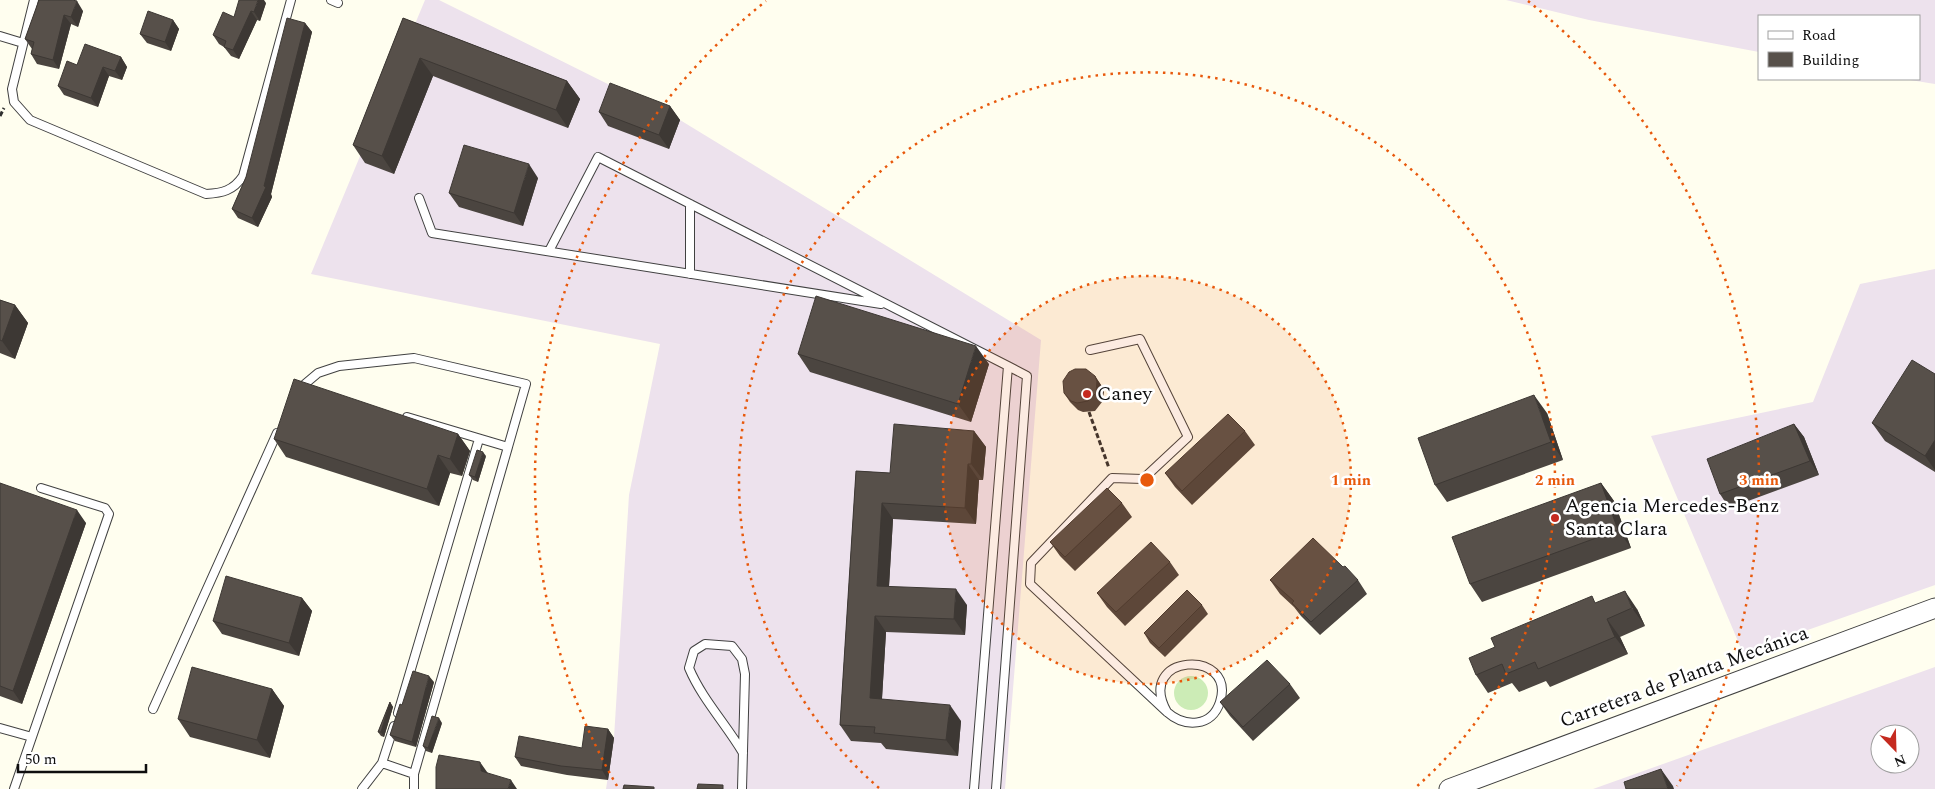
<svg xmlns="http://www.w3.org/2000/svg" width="1935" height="789" viewBox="0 0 1935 789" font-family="Spectral,serif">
  <rect width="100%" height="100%" fill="#fffeef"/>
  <path fill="#ede2ed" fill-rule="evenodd" d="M425,0H439L680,120L1041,340L1005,789H606L614,738L629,495L660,344L311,274Z
    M1506,0H1935V84L1904,79H1919V16H1759V52L1589,20Z
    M1935,269V585L1743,653L1651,436L1813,402L1860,284Z
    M1935,667V789H1593ZM1880,734H1910V764H1880Z"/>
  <path fill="#ccecb6" d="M1174 693a17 17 0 1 1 34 0a17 17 0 1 1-34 0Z"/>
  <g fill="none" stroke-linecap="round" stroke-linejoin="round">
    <defs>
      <path id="service" d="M34,0L12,89L14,102L30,120L206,194C222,193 233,191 243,176L291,0
        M331,0L338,3
        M0,36L23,43
        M419,198L432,233L881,304
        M549,251L598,157L1008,366
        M690,274V204
        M1090,350L1140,339L1188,437L1143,479L1112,478L1031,563L1030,584L1167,712C1185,728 1212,727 1220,702C1237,648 1134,653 1167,712
        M299,389L318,373L339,366L414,358L526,384L508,447L407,417
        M153,709L277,433
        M398,713L479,439
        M0,728L32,737
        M382,763L394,726
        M414,774L508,447
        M14,789L109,514L105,508L41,488
        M362,789L382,763L414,774V789
        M742,789L745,674L742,659L732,646L705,644L694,651L689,668C702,699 726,724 743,753
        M974,789L1008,366L1027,376L996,789"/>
      <path id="tertiary" d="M1449,789L1935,608"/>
    </defs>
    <use href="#service" stroke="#414141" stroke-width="10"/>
    <use href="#tertiary" stroke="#414141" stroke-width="21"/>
    <path stroke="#303030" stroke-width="3" stroke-dasharray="5 2.5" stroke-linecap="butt" d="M0,116L4,108
      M1089,412L1109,468"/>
    <use href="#service" stroke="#fff" stroke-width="8"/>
    <use href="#tertiary" stroke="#fff" stroke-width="19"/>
  </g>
  <path fill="#4b4540" d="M39,0L83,11L78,27L71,24L59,69L37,64L31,54L32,49L25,39Z
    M266,3L260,21L257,20L239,59L231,56L224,47L219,44L213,35L234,17Z
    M403,18L567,81L580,99L568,128L433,76L394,174L365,163L353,145Z
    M173,20L179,29L171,51L147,43L140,34Z
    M305,23L312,32L271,194L272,197L258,227L238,218L232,209L246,177Z
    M121,57L127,67L122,80L109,76L98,107L64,95L58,86L77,65Z
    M670,106L680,120L669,149L608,126L599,112Z
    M538,178L523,226L459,207L449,193Z
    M0,300L15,305L28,323L15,359L0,353Z
    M798,354L989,364L971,422L810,372Z
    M1935,374V472L1885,441L1872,423Z
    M1095,376L1101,385L1104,391L1102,402L1095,411L1083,412L1078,410L1070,402L1064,393Z
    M1547,413L1563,460L1447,502L1435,485Z
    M1794,424L1804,437L1819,475L1729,508L1720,494Z
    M974,431L986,447L983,480H979L976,524L893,519L889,587L967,605L965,635L886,632L882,699L961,721L958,756L886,749L881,743L851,741L840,725L856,471L890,473Z
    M1245,431L1255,445L1192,505L1175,487L1165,473Z
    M458,434L470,451L462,476L450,473L439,506L286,457L274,439Z
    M486,456L478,482L473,480L469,475Z
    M0,483L86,523L22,704L0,696Z
    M1601,483L1614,501L1631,548L1482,602L1470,584Z
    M1122,503L1132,517L1075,571L1060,556L1050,542Z
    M1170,562L1179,575L1125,626L1107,607L1097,593Z
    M1270,580H1358L1367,594L1320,635L1301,616L1294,607L1280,594Z
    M302,598L312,611L299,656L222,634L213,621Z
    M1597,603L1637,609L1645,626L1620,637L1628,654L1550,687L1546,681L1519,692L1512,683L1488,693L1476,675L1495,647Z
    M1202,605L1208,614L1165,657L1150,643L1144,633Z
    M434,682L416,747L395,741L390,735L402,705Z
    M1290,684L1300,698L1253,741L1230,716L1220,702Z
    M272,689L284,706L270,758L190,737L178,719Z
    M390,702L393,707L384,737L381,736L378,732Z
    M442,723L432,753L426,751L423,746Z
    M608,729L614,738L608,780L567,775L521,766L515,757L582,748Z"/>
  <path fill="#3d3834" d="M258,0H264L266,3L260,21L254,12Z
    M77,1L83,11L78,27L71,17Z
    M251,11L257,20L239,59L233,50Z
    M64,15L71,24L59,69L53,60Z
    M173,20L179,29L171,51L165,42Z
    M305,23L312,32L271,194L272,197L258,227L252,218L264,186Z
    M121,57L127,67L122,80L115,71Z
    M420,58L433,76L394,174L382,156Z
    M103,67L109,76L98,107L91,98Z
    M567,81L580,99L568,128L556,110Z
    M670,106L680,120L669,149L659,135Z
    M529,164L538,178L523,226L514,213Z
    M15,305L28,323L15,359L2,341Z
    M976,346L989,364L971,422L958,404Z
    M1095,376L1101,385L1104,391L1102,402L1096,393Z
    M1534,395L1547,413L1563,460L1551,442Z
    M1794,424L1804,437L1819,475L1810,461Z
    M974,431L986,447L983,480L971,464Z
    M458,434L470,451L462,476L450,459Z
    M1935,440V470L1925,456Z
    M483,452L486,456L478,482L475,477Z
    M438,455L450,473L439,506L427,489Z
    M968,464L979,480L976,524L965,508Z
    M1601,483L1614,501L1631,548L1618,530Z
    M882,503L893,519L888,602L877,586Z
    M77,510L86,523L22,704L13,691Z
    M956,589L967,605L965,635L954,619Z
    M1625,591L1637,609L1645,626L1632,608Z
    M302,598L312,611L299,656L289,643Z
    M875,616L886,632L881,714L870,698Z
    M1607,619L1620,637L1628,654L1615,637Z
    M429,676L434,682L416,747L412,742Z
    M272,689L284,706L270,758L257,740Z
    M390,702L393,707L384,737L381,732Z
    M950,705L961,721L958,756L946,740Z
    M439,718L442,723L432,753L428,748Z
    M608,729L614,738L608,780L602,770Z
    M480,762L492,779L481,771Z
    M1661,769L1673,786L1674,789H1668Z
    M511,780L517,789H508Z"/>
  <path fill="#57504a" stroke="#3d3834" d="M39,0H72L77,1L71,17L64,15L53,60L31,54L34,42L25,39Z
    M239,0H258L254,12L251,11L233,50L224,47L226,41L213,35L223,12L234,17Z
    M148,11L173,20L165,42L140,34Z
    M287,18L305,23L264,186L266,187L252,218L232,209L246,177Z
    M403,18L567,81L556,110L420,58L382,156L353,145Z
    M85,44L121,57L115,71L103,67L91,98L58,86L67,61L77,65Z
    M610,83L670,106L659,135L599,112Z
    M464,145L529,164L514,213L449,193Z
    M816,296L976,346L958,404L798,354Z
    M0,300L15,305L2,341L0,340Z
    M1912,360L1935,374V440L1925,456L1872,423Z
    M1075,369H1086L1095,376L1097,381L1096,393L1088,401L1077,403L1071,401L1064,393L1063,381L1069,372Z
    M294,379L458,434L450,459L438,455L427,489L274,439Z
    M1534,395L1551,442L1435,485L1418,438Z
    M1228,414L1245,431L1182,491L1165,473Z
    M894,424L974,431L971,464H968L965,508L882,503L877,586L956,589L954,619L875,616L870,698L950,705L946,740L874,733L875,727L840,725L856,471L890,473Z
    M1794,424L1810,461L1720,494L1707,459Z
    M477,450L483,452L475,477L469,475Z
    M0,483L77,510L13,691L0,686Z
    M1601,483L1618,530L1470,584L1452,537Z
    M1107,488L1122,503L1065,557L1050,542Z
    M1313,538L1343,567L1345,566L1358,580L1311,622L1292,603L1294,601L1270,580Z
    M1151,542L1170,562L1116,612L1097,593Z
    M226,576L302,598L289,643L213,621Z
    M1187,590L1202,605L1159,648L1144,633Z
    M1625,591L1632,608L1607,619L1615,637L1538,669L1535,662L1506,674L1502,664L1476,675L1469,658L1495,647L1491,638L1592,596L1595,603Z
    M1267,660L1290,684L1243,727L1220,702Z
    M192,667L272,689L257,740L178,719Z
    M413,671L429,676L412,742L390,735L400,704L402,705Z
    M390,702L381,732H378Z
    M432,716L439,718L428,748L423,746Z
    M585,726L608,729L602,770L561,766L515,757L519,736L582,748Z
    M439,755L480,762L481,771L511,780L508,789H436V767Z
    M1661,769L1668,789H1626L1624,782Z
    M698,784L723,785V789H697Z
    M624,785L654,787V789H623Z"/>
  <circle cx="1147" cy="480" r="204" fill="#e8590c" fill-opacity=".12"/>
  <g fill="none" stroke="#e8590c" stroke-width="2.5" stroke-dasharray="2.5 5">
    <circle cx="1147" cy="480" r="204"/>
    <path d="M879 788A408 408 0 1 1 1415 788"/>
    <path d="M617 786A612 612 0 0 1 766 1M1528 1A612 612 0 0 1 1677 786"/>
  </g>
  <g fill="#c52a1f" stroke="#fff" stroke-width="2">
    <circle cx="1087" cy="394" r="5"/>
    <circle cx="1555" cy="518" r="5"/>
  </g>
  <g text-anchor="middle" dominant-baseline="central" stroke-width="5" stroke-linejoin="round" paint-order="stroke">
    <g font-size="20" fill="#0e0e0e" stroke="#fff" text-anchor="start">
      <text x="1097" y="394">Caney</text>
      <text x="1565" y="506">Agencia Mercedes-Benz<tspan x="1565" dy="23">Santa Clara</tspan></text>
    </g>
    <g font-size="20" fill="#0e0e0e" stroke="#fff">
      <text transform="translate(1684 677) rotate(-20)">Carretera de Planta Mecánica</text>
    </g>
  </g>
  <circle cx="1147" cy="480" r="8" fill="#e8590c" stroke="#fff" stroke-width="2.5"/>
  <g font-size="15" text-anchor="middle" font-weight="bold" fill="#e8590c" stroke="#fff" stroke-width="5" stroke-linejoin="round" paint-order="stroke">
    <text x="1351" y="485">1 min</text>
    <text x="1555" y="485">2 min</text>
    <text x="1759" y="485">3 min</text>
  </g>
  <rect x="1758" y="15" width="162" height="65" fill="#ffffff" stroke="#9f9f9f"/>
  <rect x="1768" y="31" width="25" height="8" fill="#ffffff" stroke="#9f9f9f"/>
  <text x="1802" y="40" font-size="15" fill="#0e0e0e">Road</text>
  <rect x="1768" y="52" width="25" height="15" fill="#57504a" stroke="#9f9f9f"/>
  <text x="1802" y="65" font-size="15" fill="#0e0e0e">Building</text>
  <g transform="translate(1895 749) rotate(157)"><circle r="24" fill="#ffffff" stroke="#9f9f9f"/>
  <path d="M0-4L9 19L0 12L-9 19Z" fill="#c52a1f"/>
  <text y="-8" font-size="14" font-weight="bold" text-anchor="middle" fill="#0e0e0e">N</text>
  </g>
  <path d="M18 764v8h128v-8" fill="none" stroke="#0e0e0e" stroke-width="2.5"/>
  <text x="25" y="764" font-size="15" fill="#0e0e0e" stroke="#ffffff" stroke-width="4" paint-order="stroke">50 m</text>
</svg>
